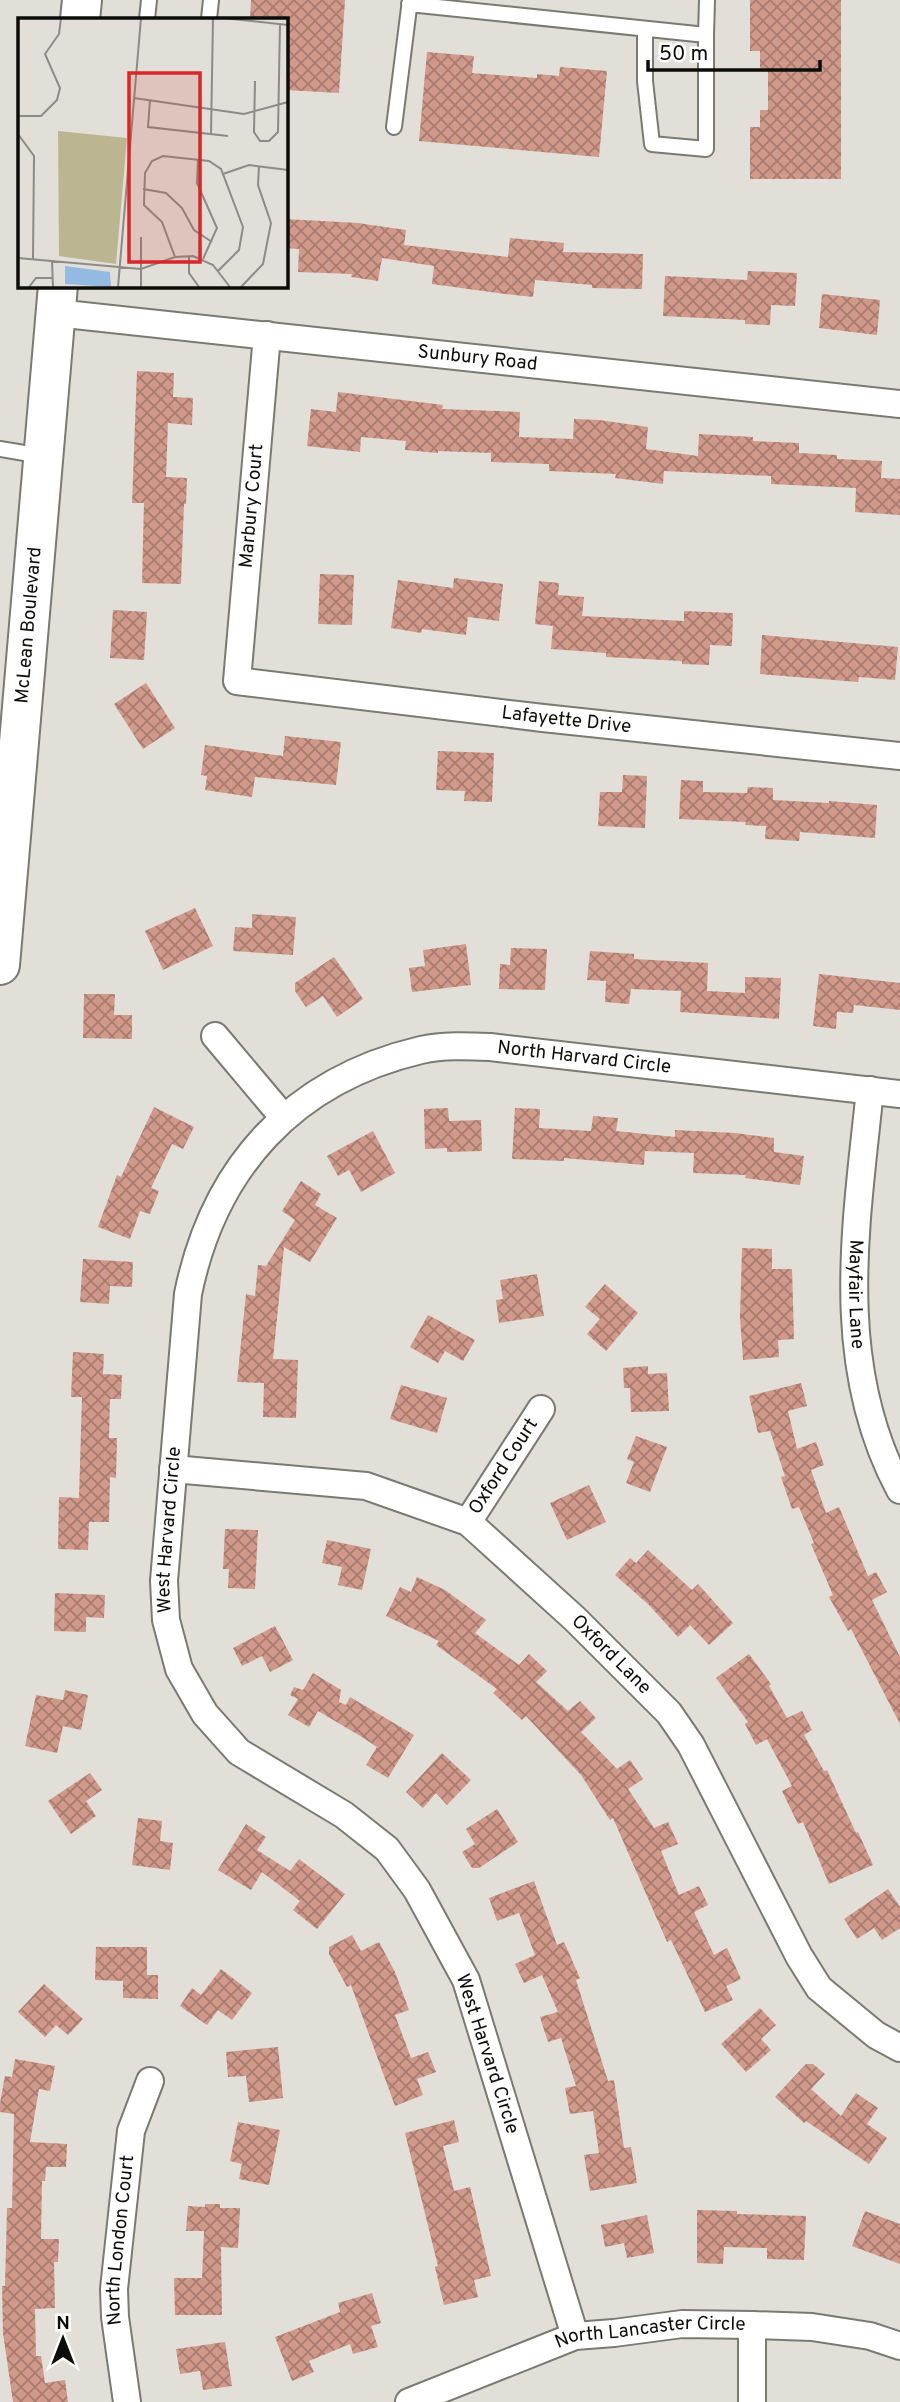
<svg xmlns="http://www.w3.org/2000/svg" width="900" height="2402" viewBox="0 0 900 2402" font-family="Overpass,sans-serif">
  <defs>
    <pattern id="building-cross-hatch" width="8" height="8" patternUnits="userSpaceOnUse" patternTransform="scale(1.75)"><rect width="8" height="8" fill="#d0998a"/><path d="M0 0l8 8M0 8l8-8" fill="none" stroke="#a77b6f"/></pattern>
  </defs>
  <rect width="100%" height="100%" fill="#e1dfd8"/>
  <path fill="url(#building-cross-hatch)" d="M251,0H345L339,93L285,90V19H250Z
    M750,0H841V179H750V127H760V110H768V69H760V51H750Z
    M427,52L474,56L472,73L537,78V74L559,76L560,67L607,71L599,157L419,141Z
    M285,219L358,223L406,230L404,245L508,257L510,238L564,243L563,252L643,254L642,289L592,288V285L535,280L533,297L505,294L432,284L434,266L382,258L378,281L351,277L352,274L298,272L299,249L285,248Z
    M748,271L797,273L795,306L771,305L770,325L745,324V320L663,316L665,276L747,280Z
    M822,294L880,300L877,335L819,328Z
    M137,371L174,373L173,397L193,398L192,425L168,423L166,477L187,478L186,504H184L181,584L142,583L144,503H132Z
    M338,392L443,405L442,409L520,412L519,437L573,439L574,419L599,420L648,427L646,449L698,456L699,434L753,437V441L799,443V453L837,455V459L882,461L881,478L900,479V515L855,512L856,488L771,484V476L664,471L663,484L615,478L616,474L549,471V464L491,462V453L438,451V453L405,450L406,441L361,437L360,452L307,446L311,409L336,412Z
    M320,574L354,575L352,625L318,624Z
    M454,578L503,584L499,621L468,617L466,635L422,629L421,633L391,628L398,580L453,588Z
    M539,581L559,583L558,595L584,597L582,616L684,621V611L733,613L732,646L710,645L709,665L682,664V661L606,657V653L551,649L553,626L535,624Z
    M113,610L147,612L144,660L110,658Z
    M762,635L898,647L895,680L859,677L858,682L760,674Z
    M146,683L175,728L143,749L114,704Z
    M285,736L341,742L336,785L255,777L252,797L205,790L207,776L201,775L205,745L283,756Z
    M438,751L494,753L492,802L464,801L465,791L436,790Z
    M623,775L647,776L645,828L598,826L600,792H622Z
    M681,780L703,781V792L747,793L748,787L773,788V800L829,803V801L877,805L875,838L800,832L799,841L765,839L766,826L745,825L746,822L679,819Z
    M195,908L213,946L163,970L145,931Z
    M252,914L296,917L293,955L233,951L235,927L252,928Z
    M466,944L471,985L412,992L409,968L425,966L423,950Z
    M511,948L547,949L545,990L499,989L500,964L510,965Z
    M590,951L634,954V959L708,963L707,991L745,993V977L781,978L779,1019L680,1012L681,991L631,989L629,1004L605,1002L606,981L587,980Z
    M334,957L363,999L337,1017L323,996L306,1007L295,991V983Z
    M819,974L900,983V1010L854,1005L853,1013L837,1012L836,1029L813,1026Z
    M84,994H115L114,1015H132V1039L83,1038Z
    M154,1107L194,1127L183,1149L172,1144L151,1188L159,1191L150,1214L140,1211L130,1239L98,1227L117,1175L121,1177Z
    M448,1108L449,1121L481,1120L482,1151L447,1152V1148L425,1149L424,1109Z
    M515,1108L540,1109L539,1128L591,1131L593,1116L618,1118L616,1131L675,1137V1130L735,1133L774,1138V1152L804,1156L800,1185L745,1178L746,1175L693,1173L694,1153L645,1151L644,1165L564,1158V1161L512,1159Z
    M373,1131L395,1173L361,1192L349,1170L338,1176L327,1156Z
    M301,1181L321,1194L315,1205L337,1218L310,1262L284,1247L273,1359L298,1360L296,1418L263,1417L264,1383L237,1382L246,1294L255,1296L258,1265L266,1266L295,1220L282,1211Z
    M742,1248L772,1249V1269H792L794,1339L778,1340L779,1357L743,1360L740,1317Z
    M83,1259L133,1262L132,1287L110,1286L109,1304L80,1302Z
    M537,1274L544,1316L499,1323L496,1300L503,1299L500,1280Z
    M605,1284L638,1313L606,1351L587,1334L600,1319L585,1307Z
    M428,1315L475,1340L463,1361L445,1351L438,1363L410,1347Z
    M73,1352L104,1354L103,1374L122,1375L121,1399H110L109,1438H117L116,1478L110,1477L109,1522H89L88,1550L58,1549L59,1497L79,1498L82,1397H71Z
    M648,1366V1374L667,1373L669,1411L631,1412L630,1388H624L623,1368Z
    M801,1383L807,1406L788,1411L797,1449L816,1442L824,1465L811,1470L826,1513L839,1507L868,1576L876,1572L887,1592L872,1600L900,1657V1724L851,1629L848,1631L829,1597L833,1595L811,1544L814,1543L799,1507L792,1509L781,1477L785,1476L770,1431L758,1433L749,1396Z
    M401,1385L447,1398L437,1433L390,1419Z
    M636,1436L667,1447L650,1492L626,1483L634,1462L627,1459Z
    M589,1485L606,1522L567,1540L550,1503Z
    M225,1529L258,1530L255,1589L228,1588L229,1569H223Z
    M327,1540L371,1549L362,1590L338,1585L342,1567L322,1563Z
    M648,1550L692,1590L698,1584L733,1623L709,1645L690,1625L678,1637L649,1605L615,1575L630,1558L636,1563Z
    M417,1577L445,1590L486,1620L475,1633L519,1665L529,1654L547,1671L536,1682L568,1711L580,1701L596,1718L581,1732L617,1769L630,1760L643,1779L628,1789L654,1828L668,1822L678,1844L661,1851L679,1895L699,1886L708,1905L694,1912L714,1955L727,1948L741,1979L726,1986L733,2000L705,2012L671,1940L667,1942L613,1818L610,1820L581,1775L526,1716L522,1720L493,1693L497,1689L436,1645L439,1641L386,1616L400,1587L411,1592Z
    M55,1593L105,1595L104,1618L86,1617V1632L54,1631Z
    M275,1626L293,1660L270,1672L262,1656L242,1666L233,1648Z
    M749,1654L771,1684L769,1686L787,1718L802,1711L812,1730L804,1735L824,1771L827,1770L856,1833L858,1832L873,1865L829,1884L803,1822L798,1824L782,1791L792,1786L767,1739L756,1745L745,1724L748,1722L716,1678Z
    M313,1673L341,1690L339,1702L346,1705L350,1697L414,1735L388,1778L366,1765L377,1747L362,1737L318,1711L309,1727L288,1715L298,1699L290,1695L294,1687L303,1690Z
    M65,1690L88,1695L81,1730L63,1726L57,1753L25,1746L36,1695L63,1700Z
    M442,1753L471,1780L447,1805L436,1793L423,1808L406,1792Z
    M90,1773L102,1790L86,1801L96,1816L71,1834L48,1801Z
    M497,1809L518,1842L479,1868H472L462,1852L475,1844L466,1829Z
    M138,1818L162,1821L160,1841L173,1843L170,1870L132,1865Z
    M246,1824L266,1837L257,1850L290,1871L299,1859L345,1894L317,1929L293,1910L300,1901L262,1872L251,1890L218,1870Z
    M534,1881L557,1945L564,1942L580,1978L576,1980L608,2081L614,2080L624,2148L631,2147L637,2183L590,2191L584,2155L599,2153L593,2111L570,2114L565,2088L576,2086L561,2038L548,2042L540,2017L558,2012L542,1975L524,1983L515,1964L535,1955L519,1913L497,1921L489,1898Z
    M888,1889L900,1907V1928L882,1940L874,1928L857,1939L844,1919Z
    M352,1935L361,1951L379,1942L395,1972L409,2010L395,2015L411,2058L428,2052L436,2072L417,2079L423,2095L395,2106L351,1985L347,1987L329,1954V1947Z
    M96,1947H147V1975H158V1999L123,1998V1981L95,1980Z
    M221,1969L252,1993L232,2020L218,2010L207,2025L180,2006L192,1988L201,1995Z
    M44,1984L83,2019L68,2035L56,2025L45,2037L18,2012Z
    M760,2008L776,2025L761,2039L771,2050L746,2072L721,2044Z
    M278,2047L283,2098L249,2102L246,2076L228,2077L226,2052Z
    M15,2059L55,2066L50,2091L39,2089L30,2142L67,2144L66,2167H46L45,2181H42L41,2239H59L58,2262H54L55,2308L35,2309L36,2356H41L45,2383L65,2380L68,2402H13L3,2333L2,2286H5L7,2208H12L14,2114L0,2112V2103L5,2076L12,2077Z
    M806,2064H813L825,2074L811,2089L841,2116L856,2093L878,2108L867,2124L887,2138L869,2164L806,2121L804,2123L775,2097Z
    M454,2120L459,2142L443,2146L454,2191L470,2187L491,2276L474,2280L478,2297L444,2305L435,2267L438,2266L405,2133Z
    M238,2122L280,2130L269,2185L239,2179L242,2164L230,2161Z
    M205,2204H220V2208H240L238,2248L221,2247L222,2315H175L174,2278H202L204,2231H186L188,2206L205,2207Z
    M697,2210L737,2211V2214L806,2216L804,2260L767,2259V2248L724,2247L723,2264L697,2263Z
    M865,2211L900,2224V2264L852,2246Z
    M647,2215L654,2253L627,2258L624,2243L605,2247L601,2225Z
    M372,2293L381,2323L371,2326L378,2347L353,2354L350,2344L309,2361L314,2372L292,2381L275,2337L340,2312L338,2303Z
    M225,2342L232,2386L203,2390L200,2371L180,2374L176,2349Z"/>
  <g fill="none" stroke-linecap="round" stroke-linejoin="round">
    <defs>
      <path id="service" d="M409,4L706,35V149L652,144L645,81V29
        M147,19L149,0
        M209,19L211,0
        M706,35L707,0
        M394,127L410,0
        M0,449L42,456"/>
      <g id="minor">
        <path id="s1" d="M56,313L900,404"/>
        <path id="s2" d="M267,335L237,681L543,718L900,756"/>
        <path d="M215,1036L284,1118"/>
        <path id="s3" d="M870,1090C856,1225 832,1364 900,1490"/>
        <path id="s4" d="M173,1469L366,1486L468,1522L575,1619L669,1713L691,1745L799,1956L819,1988L876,2035L900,2048"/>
        <path id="s5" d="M468,1522L541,1409"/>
        <path id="s6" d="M575,2336L466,1980L417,1890L387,1849L344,1815L239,1752L205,1714L179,1669L166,1620L164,1581L188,1294C214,1167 293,1080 421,1050C443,1045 467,1046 490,1047L900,1094"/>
        <path id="s7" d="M127,2402L115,2317L114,2289L131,2131L150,2081"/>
        <path id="s8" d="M409,2402L575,2336L614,2333L682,2324L752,2325L812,2327L870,2336L900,2346"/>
        <path d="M752,2402V2325"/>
      </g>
      <g id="secondary">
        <path d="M80,19L82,0"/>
        <path id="s9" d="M0,965L58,285"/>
      </g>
    </defs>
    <use href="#service" stroke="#7a7972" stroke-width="18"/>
    <use href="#minor" stroke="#7a7972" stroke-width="30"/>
    <use href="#secondary" stroke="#7a7972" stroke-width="42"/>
    <use href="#service" stroke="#fff" stroke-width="14"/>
    <use href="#minor" stroke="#fff" stroke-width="26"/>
    <use href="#secondary" stroke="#fff" stroke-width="38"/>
  </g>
  <g text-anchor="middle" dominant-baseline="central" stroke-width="5" stroke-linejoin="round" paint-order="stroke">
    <g font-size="19" fill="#0c0c09" stroke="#fff">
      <text stroke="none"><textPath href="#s1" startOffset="424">Sunbury Road</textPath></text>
      <text transform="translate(252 506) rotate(-85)">Marbury Court</text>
      <text stroke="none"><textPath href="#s9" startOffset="341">McLean Boulevard</textPath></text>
      <text stroke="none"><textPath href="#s2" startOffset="679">Lafayette Drive</textPath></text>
      <text stroke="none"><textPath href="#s6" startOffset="1706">North Harvard Circle</textPath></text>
      <text stroke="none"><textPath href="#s3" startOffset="205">Mayfair Lane</textPath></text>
      <text stroke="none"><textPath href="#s5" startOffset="66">Oxford Court</textPath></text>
      <text stroke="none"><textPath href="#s6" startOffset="947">West Harvard Circle</textPath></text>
      <text stroke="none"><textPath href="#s4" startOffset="497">Oxford Lane</textPath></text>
      <text transform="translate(487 2054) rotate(72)">West Harvard Circle</text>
      <text stroke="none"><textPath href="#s7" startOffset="163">North London Court</textPath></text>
      <text stroke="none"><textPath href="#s8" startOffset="254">North Lancaster Circle</textPath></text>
    </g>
  </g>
  <g transform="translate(18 18)">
    <rect width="270" height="270" fill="#e1dfd8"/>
    <path d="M40,113L109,120L98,246L41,238Z" fill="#bcb592"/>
    <path d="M47,248L92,254L93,269L47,266Z" fill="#93bbe1"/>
    <path fill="none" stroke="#8c8b85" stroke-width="2" d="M205,0L270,7M237,63L236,114L242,123H251L260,114L262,6M116,80L226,96L270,84M132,82L130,109L210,118M0,98H23L39,82L42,70L27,36L41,16L43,0M0,116L16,138L15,241M193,116L195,0M180,141L179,165L199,210L185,241M205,156L231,147L270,152M125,171L148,175L164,190L176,212L194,224M171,238V255L181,269M157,239L144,204L126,187L127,155L134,143L145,138L191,143L203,151L225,209L221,232L200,253M0,240L123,251L157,239L175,238L195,247L212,269M34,243L35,269M11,269L18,260H35M100,269L123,0M123,269V219M223,269L245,246L253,205L240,167L241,148"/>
    <path fill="#d62828" fill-opacity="0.15" stroke="#d62828" stroke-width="3.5" d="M111,55H182V244H111Z"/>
    <rect width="270" height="270" fill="none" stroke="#0c0c09" stroke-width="3.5"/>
  </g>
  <g transform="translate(63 2339)" stroke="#ffffff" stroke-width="5" paint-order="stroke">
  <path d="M0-5L12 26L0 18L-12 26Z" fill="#0c0c09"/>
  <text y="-10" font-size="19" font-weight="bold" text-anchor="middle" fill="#0c0c09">N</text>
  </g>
  <path d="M648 60v10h172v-10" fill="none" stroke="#0c0c09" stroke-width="3.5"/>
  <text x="659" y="60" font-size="21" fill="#0c0c09" stroke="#ffffff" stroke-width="5" paint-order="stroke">50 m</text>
</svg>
